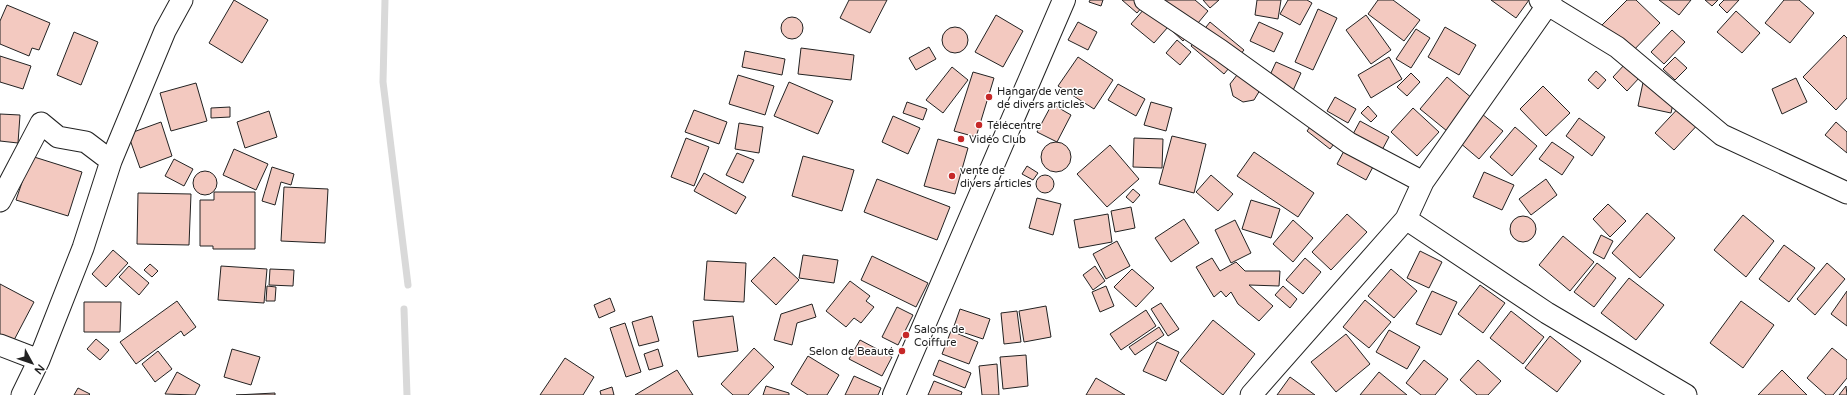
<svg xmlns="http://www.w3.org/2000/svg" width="1847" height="395" viewBox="0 0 1847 395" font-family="'Varela Round',sans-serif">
  <rect width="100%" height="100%" fill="#fff"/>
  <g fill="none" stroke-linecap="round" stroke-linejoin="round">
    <path stroke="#d9d9d9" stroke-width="7" d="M385,0L383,82L408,285
      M404,309L407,395"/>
  </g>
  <path fill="#f3c9c0" stroke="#222" d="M234,0L268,20L242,63L209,43Z
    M849,0H887L870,33L840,18Z
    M1090,0H1103L1101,6L1089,2Z
    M1122,0H1148L1137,13Z
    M1152,0H1195L1208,11L1183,41L1168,27L1154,43L1131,24Z
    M1203,0H1219L1210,8Z
    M1257,0H1281L1278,19L1255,15Z
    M1288,0H1307L1312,3L1300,25L1280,14Z
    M1378,0H1393L1420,20L1404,41L1368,14Z
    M1491,0H1529L1516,18Z
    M1627,0H1636L1660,23L1628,56L1599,28Z
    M1659,0H1691L1679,15Z
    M1705,0H1718L1712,6Z
    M1724,0H1739L1727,13L1719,5Z
    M1784,0H1799L1814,13L1790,43L1765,23Z
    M7,5L50,23L39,50L32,48L29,56L0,44V21Z
    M1318,9L1337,18L1313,70L1295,62Z
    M1736,11L1760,33L1742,53L1717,32Z
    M996,15L1023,31L1003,67L975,52Z
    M1366,15L1391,50L1371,64L1346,30Z
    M781 28a11 11 0 1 1 22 0a11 11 0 1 1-22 0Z
    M1078,22L1097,32L1088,50L1068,40Z
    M1210,22L1244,50L1224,74L1191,46Z
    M1259,22L1283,33L1274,52L1250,41Z
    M1445,27L1476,45L1459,75L1428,57Z
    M942 40a13 13 0 1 1 26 0a13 13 0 1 1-26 0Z
    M1416,29L1430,38L1411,68L1396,59Z
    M1672,30L1685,42L1664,64L1651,52Z
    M74,32L98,42L81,85L57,75Z
    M1844,35L1847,38V98L1836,110L1803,77Z
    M1177,40L1191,52L1180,65L1166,53Z
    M929,47L936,59L916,70L909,58Z
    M801,48L854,55L851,80L798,74Z
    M745,51L785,59L782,75L742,67Z
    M0,56L31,66L23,89L0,82Z
    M1078,57L1113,80L1094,109L1058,86Z
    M1389,57L1402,79L1371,98L1358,75Z
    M1675,57L1687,68L1675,80L1663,69Z
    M1276,62L1301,73L1290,97L1265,86Z
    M1626,63L1640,77L1627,91L1613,77Z
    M952,67L968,80L943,113L926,100Z
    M1596,71L1606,80L1598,89L1588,80Z
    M973,72L994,78L976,137L954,131Z
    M1411,73L1420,82L1407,96L1397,87Z
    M738,75L774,86L765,115L729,104Z
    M1237,75L1260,90L1254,100L1243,102L1233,96L1230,84Z
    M1447,77L1473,99L1447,131L1420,109Z
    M1644,78L1677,85L1671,113L1638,106Z
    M1796,78L1807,102L1782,114L1772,89Z
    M789,82L833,101L818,134L774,116Z
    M196,83L207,121L171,131L160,93Z
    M1118,84L1145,99L1136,116L1108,100Z
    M1543,86L1570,113L1546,136L1520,109Z
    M1335,97L1356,109L1348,123L1327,111Z
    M907,102L927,109L923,120L903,113Z
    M1151,102L1172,108L1166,131L1144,125Z
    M1684,102L1703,119L1674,150L1655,133Z
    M1052,104L1071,115L1057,142L1037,132Z
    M1368,106L1377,116L1371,122L1361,113Z
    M230,107V117L211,118V108Z
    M1413,108L1439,132L1417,156L1391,132Z
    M694,110L727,122L719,144L685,132Z
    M269,111L277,137L245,148L237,122Z
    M1321,112L1345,130L1330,149L1307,131Z
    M0,114L20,115L18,143L0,141Z
    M1482,114L1503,131L1479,159L1459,142Z
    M893,116L920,128L908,154L882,142Z
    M1579,118L1605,137L1592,156L1566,136Z
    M1360,121L1389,137L1366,180L1337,164Z
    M161,122L172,156L140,168L128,134Z
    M1836,122L1847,132V153L1825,135Z
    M739,123L763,127L759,153L735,149Z
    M1515,127L1537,146L1512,176L1490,157Z
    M1172,136L1206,144L1194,193L1159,184Z
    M686,138L709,147L694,186L671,177Z
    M1134,138L1163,139L1162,168L1133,167Z
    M938,139L968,148L955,194L924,186Z
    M1552,142L1574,157L1562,175L1539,159Z
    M1041 157a15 15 0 1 1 30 0a15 15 0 1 1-30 0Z
    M1110,145L1139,179L1107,207L1077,174Z
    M234,149L268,164L256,190L223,175Z
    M1254,152L1314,193L1298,217L1237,176Z
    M737,153L754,160L743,183L726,175Z
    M31,156L82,172L68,216L16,200Z
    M803,156L854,170L842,211L792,196Z
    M174,159L193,169L184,186L165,176Z
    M1027,166L1038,173L1033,180L1022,174Z
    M272,167L294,174L291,185L281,182L275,205L262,201Z
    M193 183a12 12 0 1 1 24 0a12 12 0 1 1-24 0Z
    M1484,172L1514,185L1502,210L1473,197Z
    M704,173L746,197L736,214L694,191Z
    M1211,175L1233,194L1218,211L1196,192Z
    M1036 184a9 9 0 1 1 18 0a9 9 0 1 1-18 0Z
    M877,179L950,207L937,240L864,212Z
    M1546,179L1557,195L1531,215L1519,199Z
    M284,187L328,189L325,243L281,241Z
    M1133,189L1140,195L1133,203L1126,197Z
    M214,192H255V249H213V246H200V200H214Z
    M138,193L191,194L189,245L137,244Z
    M1037,198L1061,204L1053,235L1029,228Z
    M1251,200L1280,209L1271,238L1242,229Z
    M1608,204L1626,221L1610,237L1593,219Z
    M1131,207L1135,228L1115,232L1111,211Z
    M1647,213L1675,238L1640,278L1612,253Z
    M1108,214L1112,242L1079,248L1074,220Z
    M1347,214L1367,232L1331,270L1312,252Z
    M1743,215L1774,241L1746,277L1714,250Z
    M1510 229a13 13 0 1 1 26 0a13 13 0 1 1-26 0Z
    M1184,219L1199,243L1171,262L1155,238Z
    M1235,220L1251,253L1231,263L1215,230Z
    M1293,220L1313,238L1293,262L1273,244Z
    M1601,235L1613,241L1604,259L1593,253Z
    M1563,236L1594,262L1570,291L1539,265Z
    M1117,241L1130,266L1106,279L1093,254Z
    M1784,245L1815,268L1789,302L1759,279Z
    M113,250L128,263L106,287L92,274Z
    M1420,251L1442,262L1429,288L1407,278Z
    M803,255L838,260L834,283L799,278Z
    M872,256L928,283L916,307L861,280Z
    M774,257L799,280L776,305L751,281Z
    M1212,258L1220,271L1236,262L1245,271H1280L1279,286L1249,285L1273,306L1259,321L1238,304L1231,292L1226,297L1221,291L1214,297L1196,267Z
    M1305,258L1321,272L1303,294L1286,280Z
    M707,261L746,263L744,302L704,300Z
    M1597,263L1616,278L1594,307L1574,292Z
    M1827,263L1845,279L1815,315L1797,299Z
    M150,264L158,271L152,277L144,270Z
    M129,266L149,283L139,295L119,277Z
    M221,266L267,269L264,303L218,300Z
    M1095,266L1105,281L1093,290L1083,275Z
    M270,269L294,270L293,286L269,285Z
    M1132,269L1154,288L1136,307L1114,287Z
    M1391,269L1417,291L1394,318L1368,296Z
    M1629,278L1664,305L1636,340L1601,313Z
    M850,281L870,296L866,301L874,307L861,323L854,318L846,327L826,311Z
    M0,284L34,302L13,342L0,336Z
    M1480,285L1505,303L1483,333L1458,314Z
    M267,286L276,287L275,301H266Z
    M1106,286L1114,306L1100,312L1092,292Z
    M1283,286L1297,299L1290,308L1275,295Z
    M1432,291L1457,302L1441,335L1416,324Z
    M1847,291V326L1831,314Z
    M610,298L615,311L599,318L594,305Z
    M1365,300L1391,322L1369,348L1343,327Z
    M177,301L196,327L184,336L181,331L136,364L120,342Z
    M1741,301L1774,325L1743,368L1710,343Z
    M84,302H121L120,332H84Z
    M1161,303L1179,329L1168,336L1151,309Z
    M812,304L816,317L797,323L792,345L774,340L781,314Z
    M1046,306L1051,337L1024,342L1019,311Z
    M897,307L913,315L898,345L882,337Z
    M960,309L990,319L983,339L953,329Z
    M1146,310L1156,326L1121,350L1110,334Z
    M1017,311L1021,342L1004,344L1001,313Z
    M1511,311L1544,337L1523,364L1490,338Z
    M652,316L659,341L639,346L632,322Z
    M733,316L738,351L698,357L693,321Z
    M1213,320L1255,354L1223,395L1180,361Z
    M625,323L641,372L626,377L610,328Z
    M1159,327L1164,335L1135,355L1129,347Z
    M1389,330L1420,347L1407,369L1376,352Z
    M951,331L978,342L969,364L942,354Z
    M1346,334L1370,364L1336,392L1311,362Z
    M1550,336L1581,361L1557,392L1525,368Z
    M96,339L109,350L100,360L87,349Z
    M860,340L892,357L882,376L849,359Z
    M1157,342L1179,352L1166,381L1143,371Z
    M754,348L774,367L748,395H733L721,384Z
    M1832,348L1847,360V378L1833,395H1826L1807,378Z
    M232,349L260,357L251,385L224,377Z
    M658,349L663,366L649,370L644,354Z
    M158,351L172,369L155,382L142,364Z
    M1026,355L1028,386L1003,389L1000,357Z
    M808,356L839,375L827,395H808L791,384Z
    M565,358L594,377L583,395H540Z
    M939,360L971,373L965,388L933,375Z
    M1424,360L1448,379L1435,395H1421L1406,383Z
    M1478,360L1501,381L1488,395H1477L1460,380Z
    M997,364L999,395H982L979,366Z
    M677,370L693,395H635Z
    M1782,370L1807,395H1758Z
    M177,372L200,385L195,395L165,394Z
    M1379,372L1407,395H1360Z
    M854,376L881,388L878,395H845Z
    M1290,377L1315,395H1277Z
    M1096,378L1125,395H1086Z
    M934,381L962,392L961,395H928Z
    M766,386L789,393V395H763Z
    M1846,386L1847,395H1839Z
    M612,387L614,395H601L600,391Z
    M78,388L90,394L89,395H74Z
    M275,393V395H236Z"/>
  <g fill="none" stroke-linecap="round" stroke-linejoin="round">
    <defs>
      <path id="street" d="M1145,0L1220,50L1349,143L1423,182
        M1540,0L1617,47L1722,135L1847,193
        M0,201L41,123L58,137L86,142L111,161
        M1406,219L1547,313L1686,395
        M0,345L39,360
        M22,395L39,360L83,248L111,161L165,31L182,0
        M1251,395L1406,219L1423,182L1551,0"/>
      <path id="primary" d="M894,395L1064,0"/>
    </defs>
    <use href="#street" stroke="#222" stroke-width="23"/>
    <use href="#primary" stroke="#222" stroke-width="24"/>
    <use href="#street" stroke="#fff" stroke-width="21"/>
    <use href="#primary" stroke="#fff" stroke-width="22"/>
  </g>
  <g fill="#c62828" stroke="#fff" stroke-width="1.5">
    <circle cx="989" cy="97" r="4"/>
    <circle cx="979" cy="125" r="4"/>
    <circle cx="961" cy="139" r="4"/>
    <circle cx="952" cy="176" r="4"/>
    <circle cx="906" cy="335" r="4"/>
    <circle cx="902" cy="351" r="4"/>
  </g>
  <g text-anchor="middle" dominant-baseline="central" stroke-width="3" stroke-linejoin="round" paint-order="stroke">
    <g font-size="11" fill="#222" stroke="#fff" text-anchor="start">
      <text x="997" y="91">Hangar de vente<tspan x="997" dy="13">de divers articles</tspan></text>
      <text x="987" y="125">Télécentre</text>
      <text x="969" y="139">Vidéo Club</text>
      <text x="960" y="170">vente de<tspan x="960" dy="13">divers articles</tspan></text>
      <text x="914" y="329">Salons de<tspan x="914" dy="13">Coiffure</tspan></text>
      <text x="894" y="351" text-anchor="end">Selon de Beauté</text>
    </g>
  </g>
  <g transform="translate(32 363) rotate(130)" stroke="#ffffff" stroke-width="3" paint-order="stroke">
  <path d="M0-3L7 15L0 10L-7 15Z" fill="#222222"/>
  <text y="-6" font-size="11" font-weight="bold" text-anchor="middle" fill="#222222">N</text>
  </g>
</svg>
